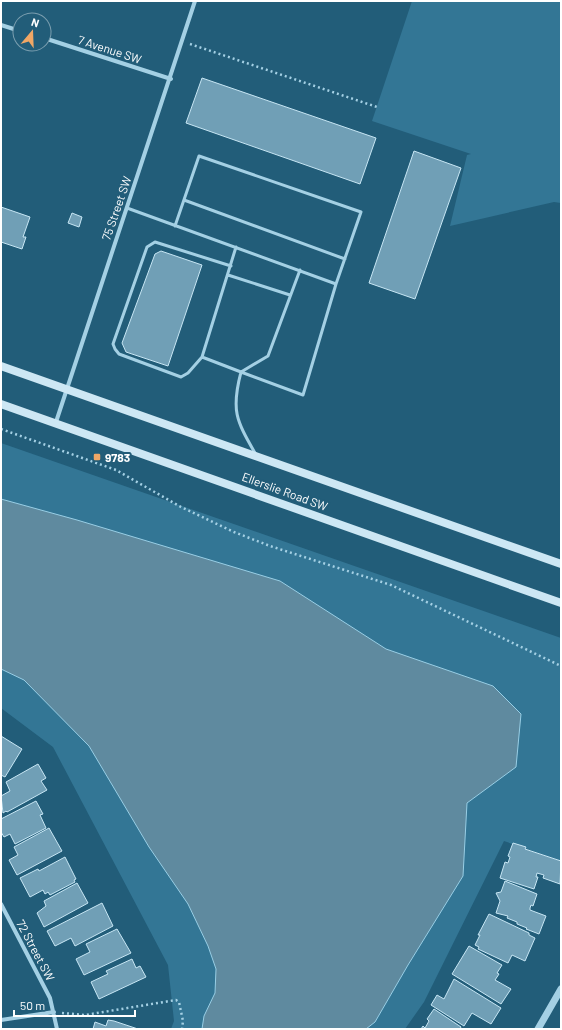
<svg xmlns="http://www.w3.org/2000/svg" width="562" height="1030" viewBox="0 0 562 1030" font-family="Barlow,sans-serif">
  <rect width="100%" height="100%" fill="#225d79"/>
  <path fill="#337695" d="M412,1H561V203L554,202L450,226L467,155L471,154L372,121Z
    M1,443L561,638V861L504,841L424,1002L405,1029H171L174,1021L168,965L53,747L1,708Z"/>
  <path fill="#5f8a9f" stroke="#98cee5" d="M1,499L77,520L280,581L386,649L493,686L521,714L516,767L467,803L463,876L408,965L375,1022L366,1029H202L204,1016L215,993L216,969L208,946L188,904L149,847L89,746L24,680L1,669Z"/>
  <path fill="#709fb6" stroke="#c7e6f4" d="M202,78L376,138L360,184L186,123Z
    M414,151L461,168L415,299L369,283Z
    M1,207L30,217L23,237H26L22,249L1,242Z
    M72,213L82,217L79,227L68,223Z
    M161,251L202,265L168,366L126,352L122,343L155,254Z
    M1,736L22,749L5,777L1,775Z
    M38,764L46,778L41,781L47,790L7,812L6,811L3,813L1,796L10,791L6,782Z
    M36,801L43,814L40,815L46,828L15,844L10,834L4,837L1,832V819Z
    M49,828L62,851L17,875L9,860L18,855L14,847Z
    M513,843L526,847L525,849L561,861L560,884L543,878L544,875L537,873L536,877H538L534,889L500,878L505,862L508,863L510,857L508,856Z
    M65,857L76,879L74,880L75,882L50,895L48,892L45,894L43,890L30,897L20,878L38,869L39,871Z
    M505,881L537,894L533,906L531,905L530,908V910L546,916L539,934L526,929L527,928L517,924V922L507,918L508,916L496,913L500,901L496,893L501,892Z
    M77,883L88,903L44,927L37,913L46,906L44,901Z
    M102,903L113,926L75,946L71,938L55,946L47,931Z
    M489,914L529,933V935L535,938L525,961L512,955L508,963L478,949L479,947L475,945L480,935H478Z
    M117,929L131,953L84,975L76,959L90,952L86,944Z
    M469,946L502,965L497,973L499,974L495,980L511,989L501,1004L452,974Z
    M132,959L136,968L140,966L146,977L99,999L91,982L108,974L106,971Z
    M454,979L501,1008L491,1024L472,1013L464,1026L431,1005L437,995L444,999Z
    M434,1009L461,1027L460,1029H421L423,1026L425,1028L429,1021L427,1019Z
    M108,1020L114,1021L138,1029H93L95,1022L106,1026Z"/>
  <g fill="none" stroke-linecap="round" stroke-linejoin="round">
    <path stroke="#a4d0e4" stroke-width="2.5" stroke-dasharray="2 3" stroke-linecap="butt" d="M190,44L377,107
      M1,429L116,470L181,507L234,532L270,546L391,585L561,666
      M62,1013L85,1015L176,1000L179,1002L183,1021L182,1029"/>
    <path stroke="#a4d0e4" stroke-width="3" d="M184,200L345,259
      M127,208L336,284
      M175,226L199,156L361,212L336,284L303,395L241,372
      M236,247L202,357L241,372C231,410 236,420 255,453
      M228,275L290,295
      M202,357L188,373L181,377L119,354L115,349L113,344L147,247L155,242L231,266
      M241,372L268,356L300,270"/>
    <path stroke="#a4d0e4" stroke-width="4" d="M1,25L20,31
      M44,38L171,79
      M56,422L195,1
      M1,904L50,998L57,1029
      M1,1020L54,1012"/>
    <path stroke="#a4d0e4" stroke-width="7" d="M538,1029L561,989"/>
    <path stroke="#cde7f4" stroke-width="8" d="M1,366L561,564
      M1,404L561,603"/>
  </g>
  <rect fill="#f0a766" stroke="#225d79" stroke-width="1.5" x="93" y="453" width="8" height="8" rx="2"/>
  <g text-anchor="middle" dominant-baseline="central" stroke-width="4" stroke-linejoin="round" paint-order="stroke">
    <g font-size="12" fill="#fff" stroke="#225d79">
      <text transform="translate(110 49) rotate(18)">7 Avenue SW</text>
      <text transform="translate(116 208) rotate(-71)">75 Street SW</text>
      <text transform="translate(285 491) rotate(20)">Ellerslie Road SW</text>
      <text transform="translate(36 950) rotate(62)">72 Street SW</text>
    </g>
    <g font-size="12" font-weight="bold" fill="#fff" stroke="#225d79" text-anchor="start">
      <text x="105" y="457">9783</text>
    </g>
  </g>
  <rect width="562" height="1030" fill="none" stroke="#ffffff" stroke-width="4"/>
  <g transform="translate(32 32) rotate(19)"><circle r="19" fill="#225d79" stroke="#7a9eaf"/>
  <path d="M0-3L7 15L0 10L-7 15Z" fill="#f0a766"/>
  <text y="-6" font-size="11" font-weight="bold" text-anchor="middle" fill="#ffffff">N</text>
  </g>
  <path d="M14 1010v6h121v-6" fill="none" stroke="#ffffff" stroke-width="2"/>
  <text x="20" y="1010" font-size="12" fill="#ffffff" stroke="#225d79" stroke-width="3" paint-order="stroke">50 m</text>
</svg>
